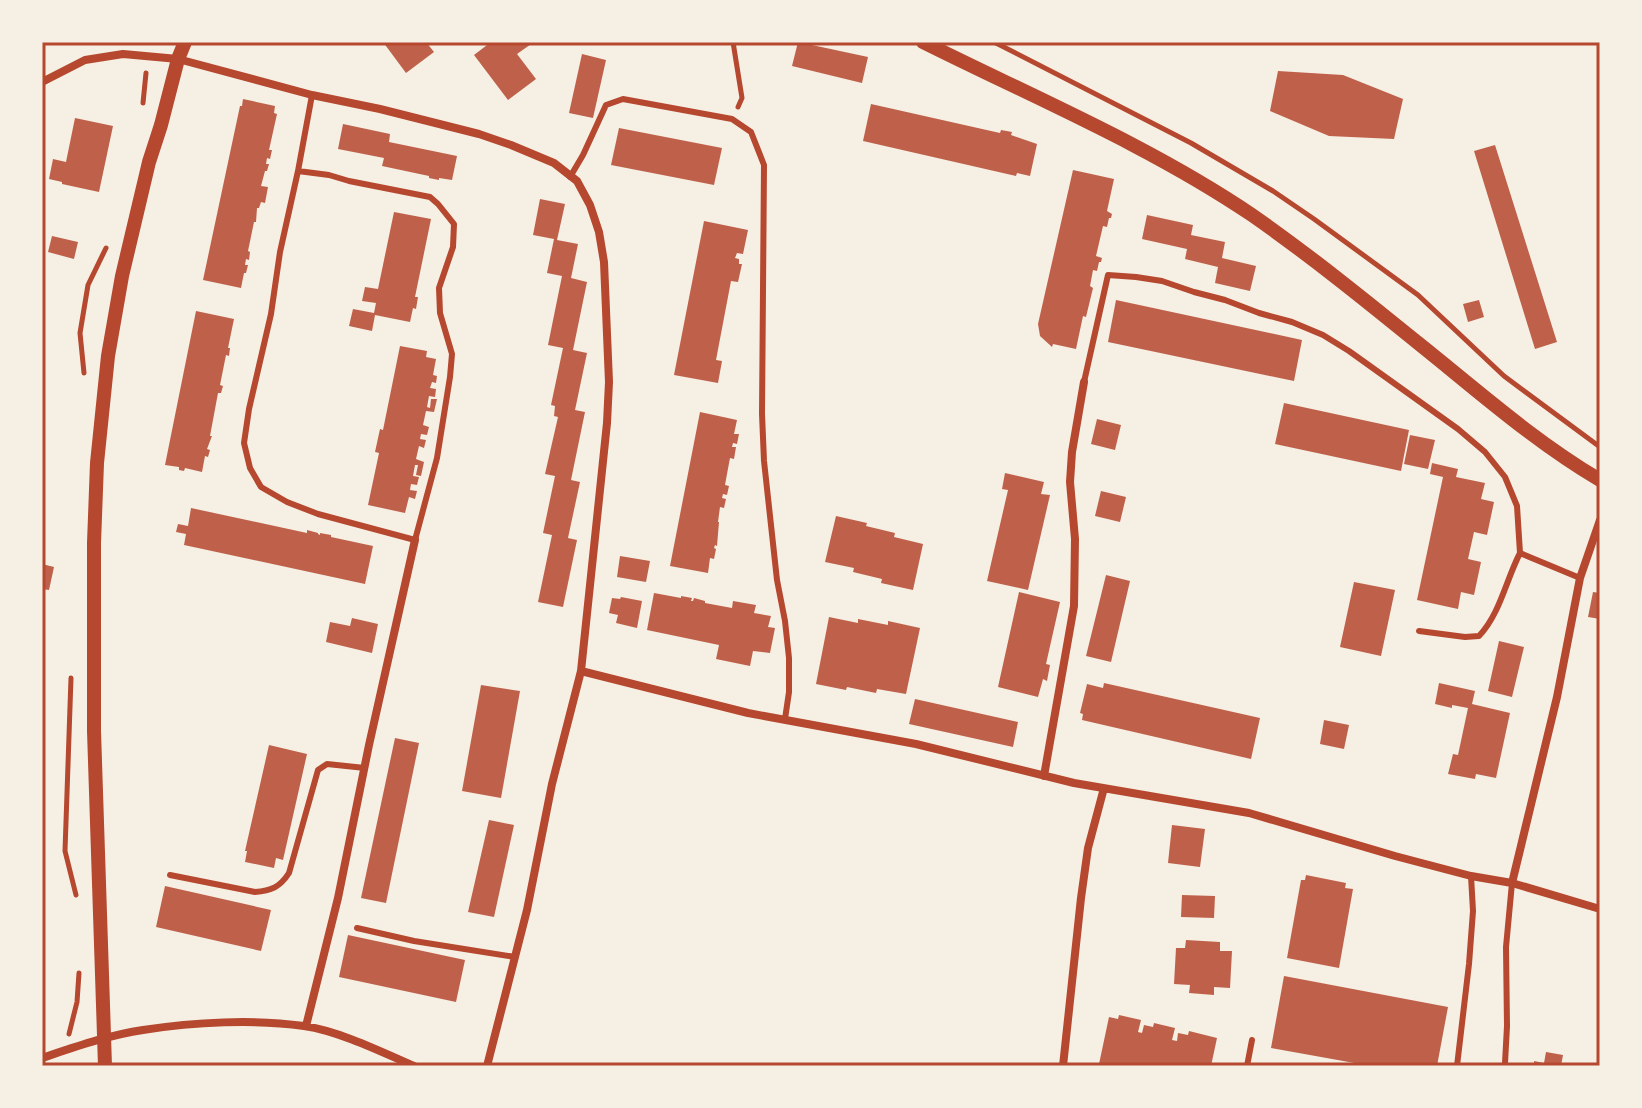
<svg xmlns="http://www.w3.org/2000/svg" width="1642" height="1108" viewBox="0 0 1642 1108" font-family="'IBM Plex Sans',sans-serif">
  <rect width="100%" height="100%" fill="#f6efe4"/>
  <path fill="#bf614a" d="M383,42H426L434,52L406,73Z
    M491,42H534L517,54L536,79L508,100L474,55Z
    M798,42L868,57L862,83L792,66Z
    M582,54L606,60L593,118L569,113Z
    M1278,71L1343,75L1403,99L1394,139L1329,136L1270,111Z
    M243,99L275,106L274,113L277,114L269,150H272L270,159L267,158L266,164H269L267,171H265L261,186L268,187L265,203L261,202L259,208H257L256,222H254L248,251L250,252L249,260L246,259L245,265H248L246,273H244L241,288L203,280L240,106H242Z
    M871,104L1000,133L1001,130L1012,132L1011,135L1037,144L1030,176L1017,173L1016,176L863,141Z
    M75,118L113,126L99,192L62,184V182L49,179L53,159L66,162Z
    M343,124L390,134L389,142L457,156L452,180L439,178V180L429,178V176L382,166L384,158L338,149Z
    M619,128L722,148L714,185L611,165Z
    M1495,145L1557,342L1535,349L1474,151Z
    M1073,170L1114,179L1107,211L1112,214L1111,218H1109L1107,227L1103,226L1096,256L1102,258L1101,262H1099L1097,271L1093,270L1090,286L1093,288L1086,317L1083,316L1076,349L1053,344L1052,347L1040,336L1038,324Z
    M540,199L565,204L557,240L578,244L571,278L587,282L573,350L587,353L575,410L585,412L571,480L580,482L568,538L577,540L563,607L538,602L552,535L543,533L555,476L545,474L558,417L554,416L555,406L551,405L563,348L548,345L562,276L547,273L554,239L533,235Z
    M394,212L431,219L415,297H418L416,309L413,308L410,322L375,315L372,331L349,326L353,309L374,313L376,303L362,301L365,287L378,289Z
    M1147,215L1193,225L1191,235L1225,242L1222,258L1256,266L1250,291L1215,283L1218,267L1185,259L1187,249L1142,239Z
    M704,221L748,230L743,254L737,253L735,258L739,259V264H742L738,282L731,281L716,360L722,361L718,383L674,375Z
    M52,236L78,242L74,259L48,252Z
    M1116,300L1302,340L1294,381L1108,342Z
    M1479,300L1484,317L1468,322L1463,304Z
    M196,311L234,319L228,348H230L229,356L226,355L220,385L223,386L221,393H218L210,436H212L207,449L210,450L208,457L205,456L202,472L185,468L184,471L179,470V467L165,465Z
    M400,346L427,351L426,357L436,359L433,375L437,376L436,383L432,382L430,388L436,389L435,397L429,396L427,407L430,408L431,399H437L434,412L426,411L423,425L429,427L427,435L421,434L420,439L426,440L424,448L419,446L416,459L424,462L421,476L416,475L418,465H415L413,476L419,477L417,485L411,484L410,490L417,491L415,499L409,497L405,513L368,505L379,453L375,452L380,429L383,430Z
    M1284,403L1409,430L1401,471L1275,444Z
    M700,412L737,420L734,434H739L737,444L733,443L732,447H736L734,459L730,458L727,474L725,485L729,486L727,495L723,494L722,498L726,499L724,508L720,507L718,522H719L717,546L715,545L714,548L716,549L714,559L710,558L708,573L670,566Z
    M1097,419L1121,425L1115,450L1091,444Z
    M1410,435L1435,440L1428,469L1404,464Z
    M1432,463L1458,469L1456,477L1485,483L1481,499L1494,502L1487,535L1474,532L1468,559L1481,562L1474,595L1461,592L1458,609L1417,600L1443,477L1430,474Z
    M1005,473L1044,482L1041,494L1050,495L1028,590L987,581L1008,490L1002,489Z
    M1101,491L1126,497L1120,522L1095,516Z
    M191,508L307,533V530L318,533V534L320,535V533L331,535V537L373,546L365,584L184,545L186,534L176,532L178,524L188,526Z
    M836,516L867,523L866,526L895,533L894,537L923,544L913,590L881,583L882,579L853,572L854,568L825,562Z
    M620,556L650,561L646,582L617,577Z
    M42,564L54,567L49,590L42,589Z
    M1106,575L1130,581L1111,662L1086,656Z
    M1354,582L1395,590L1381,656L1340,647Z
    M1019,592L1060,602L1046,664L1050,665L1047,681L1043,679L1038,697L998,687Z
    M1593,592L1600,593V619L1588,617Z
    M654,593L681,598V596L692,598L691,601H693L694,598L705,601V603L732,608L733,601L756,605L754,613L771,616L768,627L775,628L770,653L753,651L750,666L716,659L719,645L647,630Z
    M621,597L642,601L637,628L616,623L618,615L609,613L612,598L620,599Z
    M829,617L858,623V619L888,625V621L920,628L906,694L877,689L876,693L847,687L846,690L816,684Z
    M352,618L378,624L372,653L326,642L330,622L350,626Z
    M1499,641L1524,647L1512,697L1488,691Z
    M1104,683L1260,718L1251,759L1082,720L1083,714L1080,713L1087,684L1103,688Z
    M1439,683L1475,691L1472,704L1510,713L1496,778L1476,774L1475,779L1448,774L1453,754L1458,755L1468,708L1452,705V708L1435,704Z
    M481,685L520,691L501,798L462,791Z
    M915,699L1018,722L1013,747L909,724Z
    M1324,720L1349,725L1344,749L1320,744Z
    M395,738L419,743L386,903L361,898Z
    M269,745L307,754L283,860L276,858L274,868L245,862L247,851H245Z
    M489,820L514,825L494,917L468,912Z
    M1172,825L1205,829L1200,867L1168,863Z
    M1306,875L1346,883L1345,888L1353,889L1339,968L1287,958L1301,880H1305Z
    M165,886L271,910L261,951L156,927Z
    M1182,895L1215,896L1214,918L1181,917Z
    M348,935L465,960L456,1002L339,977Z
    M1186,940L1220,942V951H1232L1230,988L1214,987V995L1189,993L1190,985L1174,984L1176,948H1185Z
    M1284,976L1448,1007L1437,1066H1371L1271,1048Z
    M1119,1015L1141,1020L1138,1032L1142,1033L1144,1025L1153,1027L1154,1023L1175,1028L1172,1040L1177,1041L1178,1033L1188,1035L1189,1031L1217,1038L1211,1066H1109L1099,1064L1109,1017L1118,1019Z
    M1546,1052L1563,1055L1561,1066H1534V1061L1544,1063Z"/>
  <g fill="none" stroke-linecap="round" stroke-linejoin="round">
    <path stroke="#b5482f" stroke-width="5" d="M733,42L742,98L738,107
      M994,42L1191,143L1273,191L1314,219L1418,295L1504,376L1600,447
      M143,103L146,73
      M84,373L80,333L88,285L106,248
      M71,678L65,851L76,895
      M69,1034L77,1002L79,973"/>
    <path stroke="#b5482f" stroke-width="6" d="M298,171L329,175L349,181L430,197L438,204L454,224L453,247L439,288L440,313L452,354L450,377L437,458L415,540L318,514L287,502L261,487L250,468L244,443L249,409L271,314L280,252L298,171L312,95
      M570,177L583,155L606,105L623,99L732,119L751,132L764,165L762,414L764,461L777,580L785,621L789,658V692L785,719
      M1084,382L1108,275L1136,277L1162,281L1194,292L1225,300L1259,313L1292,322L1323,335L1349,351L1458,429L1485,452L1505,477L1517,506L1520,553L1580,578
      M1419,631L1465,637L1479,636C1500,614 1506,580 1520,553
      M170,875L255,892C271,891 280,887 289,873L318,770L327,764L365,768
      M357,928L414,941L515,957
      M1505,1063L1507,1026L1506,947L1512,883
      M1247,1066L1252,1040
      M1457,1066L1469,964L1473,911L1471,876"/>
    <path stroke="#b5482f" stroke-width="8" d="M42,82L85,60L123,54L178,59L312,95L380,109L479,134L511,145L554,163L577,181L590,205L599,232L604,262L609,382L607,423L581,671L748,713L916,744L1074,783L1249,813L1395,856L1471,876L1512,883L1600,909
      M1044,776L1074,606L1075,539L1070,482L1072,452L1084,382
      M1512,883L1557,697L1580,578L1600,520
      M306,1026L338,898L369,745L415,540
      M42,1058C75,1047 109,1035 143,1030C194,1022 254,1019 304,1026C339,1031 382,1052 414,1066
      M487,1066L527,910L552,784L581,671
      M1063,1066L1081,898L1088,848L1104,788"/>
    <path stroke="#b5482f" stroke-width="14" d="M923,42C1033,97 1150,146 1252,215C1318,261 1381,313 1444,364C1494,405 1544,447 1600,480
      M105,1066L94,731V543L97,463L108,356L122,276L149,162L161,125L178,59L185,42"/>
  </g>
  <rect width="1642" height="1108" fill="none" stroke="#f6efe4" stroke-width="88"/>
  <rect x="44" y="44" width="1554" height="1020" fill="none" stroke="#b5482f" stroke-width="3"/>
</svg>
